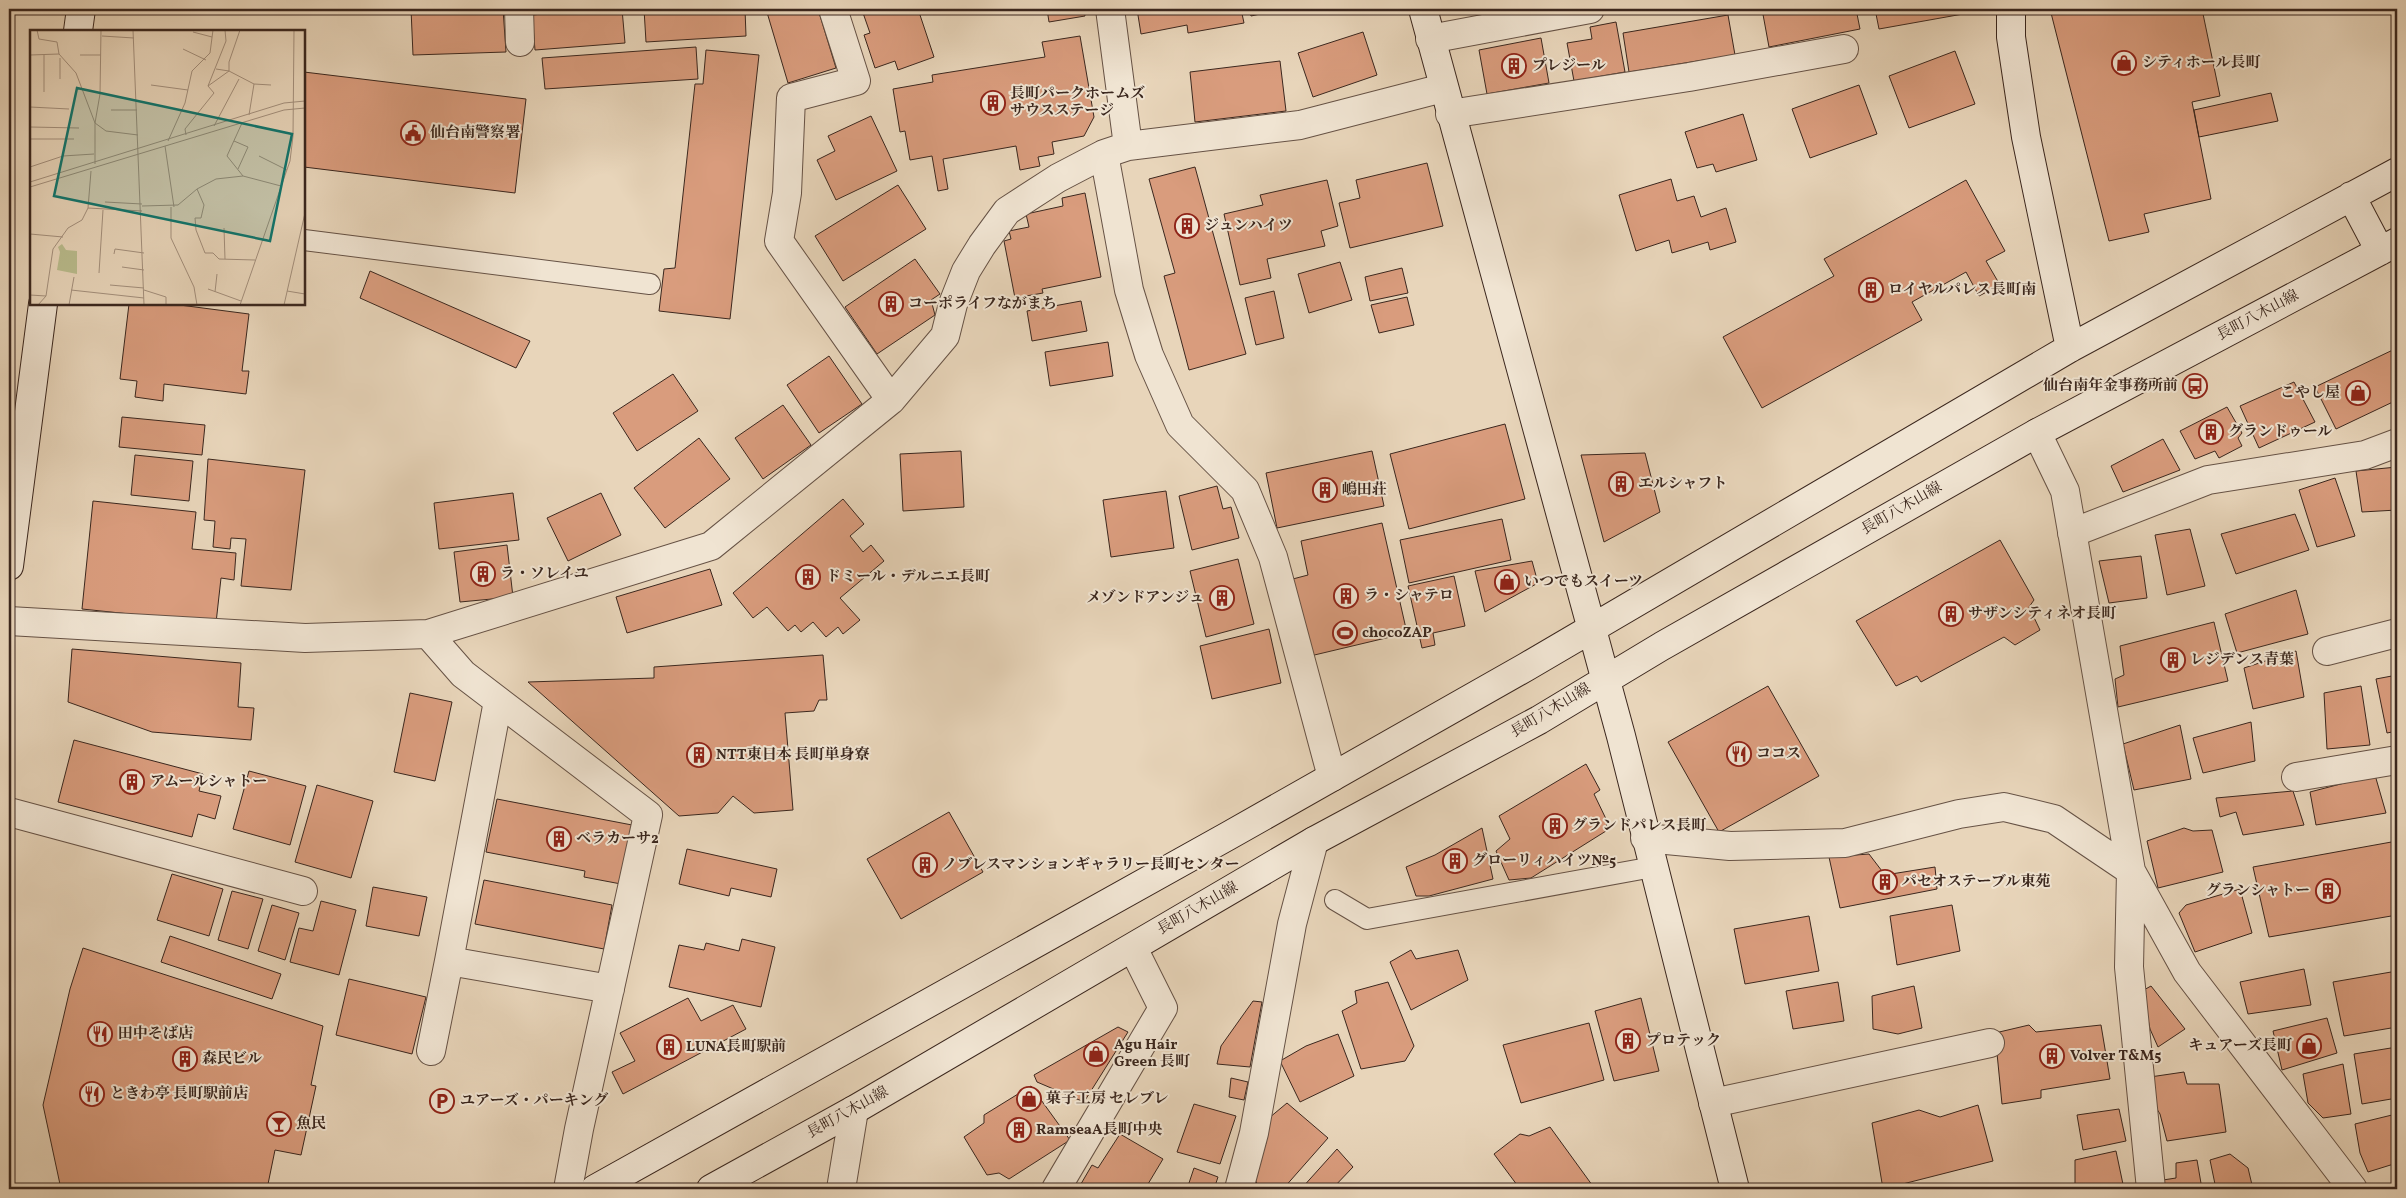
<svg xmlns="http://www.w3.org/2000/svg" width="2406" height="1198" viewBox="0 0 2406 1198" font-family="Vollkorn,'Noto Serif JP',serif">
  <rect width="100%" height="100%" fill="#e8d5ba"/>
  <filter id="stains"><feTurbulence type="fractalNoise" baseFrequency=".004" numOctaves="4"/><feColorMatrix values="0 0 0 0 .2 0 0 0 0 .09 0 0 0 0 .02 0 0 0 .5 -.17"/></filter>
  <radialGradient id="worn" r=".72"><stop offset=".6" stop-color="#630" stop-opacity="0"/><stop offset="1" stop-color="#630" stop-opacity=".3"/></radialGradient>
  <path fill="#d99c7d" stroke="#3b271e" d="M411,9H503L506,52L413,55Z
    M542,9H622L625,43L535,50L532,15L543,14Z
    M644,9H745L746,36L646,42Z
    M766,9H818L836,68L788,83Z
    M865,9H918L934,57L898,70L895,61L875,68L864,35L870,33L862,10Z
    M1047,9H1084L1085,16L1049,22Z
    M1137,9H1241L1244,23L1188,33L1187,25L1141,34Z
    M1249,9H1283L1251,16Z
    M1762,9H1856L1860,29L1769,47Z
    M1875,9H1962L1963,14L1879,29Z
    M2050,9H2202L2220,96L2192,102L2211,199L2144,214L2149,232L2109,241Z
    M1728,15L1735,55L1629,72L1623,33Z
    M1616,22L1625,72L1574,81L1567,43L1592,39L1590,27Z
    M1363,32L1377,75L1313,97L1298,53Z
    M1080,36L1094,117L1084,136L1052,142L1054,154L1038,157L1040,166L1020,170L1016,146L943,159L948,189L938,191L932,156L910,160L905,131L900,132L893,89L933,82L932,75L1045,57L1042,42Z
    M1541,38L1549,83L1487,94L1479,50Z
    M696,47L698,79L545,89L542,58Z
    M706,50L759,55L730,319L659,311L664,269L675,268L695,84H703Z
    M1955,51L1975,104L1909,128L1889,76Z
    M1280,61L1286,111L1195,122L1190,72Z
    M304,72L526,99L515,193L304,167Z
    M1859,85L1877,134L1810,158L1792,109Z
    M2271,93L2278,121L2199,137L2194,110Z
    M1743,114L1757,160L1716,172L1713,164L1697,168L1685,132Z
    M871,116L897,171L836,200L817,160L835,151L828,136Z
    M1427,163L1443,226L1350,248L1339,203L1360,198L1356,180Z
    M1195,167L1246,354L1189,370L1164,276L1175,273L1149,179Z
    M1671,179L1677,201L1694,196L1701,217L1726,208L1736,242L1710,250L1708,242L1672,253L1669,240L1636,251L1619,195Z
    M1327,180L1338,226L1321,231L1325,246L1267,259L1271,278L1240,285L1224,214L1263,205L1260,195Z
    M1966,180L2005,251L1986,261L2000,285L1979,296L1966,272L1912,302L1922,320L1762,408L1723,337L1834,276L1824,259Z
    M898,185L926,229L843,281L815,236Z
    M1085,193L1101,277L1042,289L1043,293L1015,298L1004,241L1011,239L1009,231L1029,227L1026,214L1063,206L1062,198Z
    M915,259L940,294L931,300L935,315L877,354L845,307Z
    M1340,262L1352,300L1309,313L1298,274Z
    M1402,268L1408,293L1370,301L1365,277Z
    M370,271L530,341L516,368L360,298Z
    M1274,291L1284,338L1256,345L1245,298Z
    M1407,297L1414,325L1379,333L1371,305Z
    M1081,301L1087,331L1032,341L1027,311Z
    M129,304H172L249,314L242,371H249L246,394L164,384L163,401L135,397L137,381L120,379Z
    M1108,342L1113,376L1050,386L1045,352Z
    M2397,348V400L2336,429L2315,387Z
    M829,356L862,404L819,433L787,385Z
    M673,374L698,411L637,451L613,413Z
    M2294,382L2315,422L2259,448L2240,406Z
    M783,405L811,445L763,479L735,438Z
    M2227,407L2242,433L2238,438L2242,446L2219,458L2215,451L2195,459L2180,431Z
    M122,417L205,425L202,455L119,447Z
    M1505,424L1525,499L1409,529L1390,454Z
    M699,438L730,479L665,528L634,488Z
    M2163,439L2180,470L2123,492L2111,466Z
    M961,451L964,507L903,511L900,454Z
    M1372,451L1384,506L1277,528L1266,473Z
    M1645,453L1660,512L1604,542L1581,455Z
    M135,455L193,461L189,501L131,495Z
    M208,459L305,470L291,590L241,586L246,539L231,538L230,549L213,547L215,521L204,520Z
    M2397,467V510L2362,512L2356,471Z
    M2335,478L2355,536L2317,547L2299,490Z
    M1217,486L1223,509L1231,507L1239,538L1192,550L1179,496Z
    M1166,491L1174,548L1111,557L1103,500Z
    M513,493L519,540L439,549L434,503Z
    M601,493L621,535L568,561L547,518Z
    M843,499L864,524L850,536L863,552L871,545L884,561L840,598L860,620L843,634L838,627L826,637L813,622L801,632L795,625L788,631L767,607L753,618L733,593Z
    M93,501L196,512L192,549L236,553L234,580L221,578L216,623L82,609Z
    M2295,514L2309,550L2236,574L2221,534Z
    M1502,519L1511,560L1409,583L1400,540Z
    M1382,523L1407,633L1306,657L1289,580L1308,575L1301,541Z
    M2190,529L2205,586L2167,595L2155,535Z
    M2000,540L2034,600L2029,607L2040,630L2015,645L2004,637L1921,682L1917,676L1896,686L1856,621Z
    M507,545L513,597L460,602L454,552Z
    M2141,556L2147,598L2109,603L2099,561Z
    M1238,559L1254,624L1206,637L1190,571Z
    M1532,561L1538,583L1485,612L1475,571Z
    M710,569L722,605L627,633L616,597Z
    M1454,576L1465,626L1433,633L1435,645L1422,648L1408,586Z
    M2296,590L2308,634L2237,653L2225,614Z
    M2214,622L2228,681L2118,707L2115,679L2124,675L2120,646Z
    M1269,629L1281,683L1212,699L1200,646Z
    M72,649L241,663L238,707L254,708L251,740L152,732L68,702Z
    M2296,651L2304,697L2253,709L2244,668Z
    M823,655L827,700H819L814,711L785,713L793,810L754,813L733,796L718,813L679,816L528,682L654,678V667Z
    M2397,675V731L2387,733L2376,679Z
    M1768,686L1819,776L1719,832L1668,742Z
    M2361,686L2370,745L2327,749L2324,693Z
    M410,693L452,702L435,781L394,772Z
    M2251,722L2255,761L2203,773L2193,738Z
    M2180,725L2191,779L2134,790L2123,744Z
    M74,740L203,774L199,791L221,796L215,819L198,814L192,837L58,802Z
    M1586,764L1600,790L1594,794L1607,821L1606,831L1531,878L1509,880L1496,851L1510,839L1499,816Z
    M249,771L306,786L290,845L233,829Z
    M2375,775L2386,813L2316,825L2310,792Z
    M317,785L373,801L351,878L295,862Z
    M2293,791L2304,825L2243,835L2236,812L2220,817L2216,798Z
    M497,799L632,825L621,884L584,877L585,871L486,852Z
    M949,812L983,872L901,919L867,859Z
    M1482,828L1493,879L1429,896H1416L1406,867L1435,855Z
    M2184,828L2193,831L2212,830L2223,872L2158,888L2147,841Z
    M2397,841V915L2269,937L2253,867Z
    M687,849L777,869L771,897L731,888L729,896L679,884Z
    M1869,854L1885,875L1935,867L1937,889L1840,908L1829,857Z
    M172,874L223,889L209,936L157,920Z
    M484,880L612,905L604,949L475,924Z
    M373,887L427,897L419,936L366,926Z
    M2240,889L2252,933L2195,952L2179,913L2186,905Z
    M232,891L263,899L248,949L218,940Z
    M321,901L356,910L339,975L290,962L299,928L313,931Z
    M272,905L299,913L285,960L258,951Z
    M1952,905L1960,951L1897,965L1890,916Z
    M1809,916L1819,971L1745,984L1734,929Z
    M170,936L281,974L272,999L161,962Z
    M742,939L775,947L761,1007L669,987L679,945L704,950L706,943L739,951Z
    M83,948L323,1026L311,1085L316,1086L301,1155L275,1150L267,1189H61L43,1105L70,989Z
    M1411,950L1416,959L1458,950L1468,980L1411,1010L1390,962Z
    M2304,969L2311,1005L2248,1014L2240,982Z
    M2397,971V1027L2344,1036L2333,982Z
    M349,979L426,997L412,1054L336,1035Z
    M1388,982L1414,1046L1405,1061L1361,1069L1342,1011L1357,1003L1355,991Z
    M1838,982L1844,1021L1793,1029L1786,991Z
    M1914,986L1922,1028L1898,1034L1873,1029L1872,996Z
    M2151,986L2185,1029L2158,1047L2150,1029L2142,991Z
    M688,998L701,1021L733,1005L746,1029L623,1094L612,1072L635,1061L620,1033Z
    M1641,998L1659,1071L1614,1081L1595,1011Z
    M1253,1001L1262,1002L1250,1067L1217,1064L1221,1046Z
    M2327,1018L2337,1053L2282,1070L2273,1031Z
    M1589,1023L1604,1080L1521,1103L1503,1045Z
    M2029,1025L2036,1032L2101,1025L2110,1079L2041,1090V1098L2002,1104L1995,1033Z
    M1118,1027L1128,1032L1084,1102L1037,1082L1034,1075Z
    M1338,1034L1354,1076L1300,1102L1280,1061L1306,1046Z
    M2397,1047V1098L2362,1104L2354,1054Z
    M2343,1064L2351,1114L2323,1118L2308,1103L2303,1074Z
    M2184,1072L2187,1084H2219L2226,1132L2167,1141L2160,1114L2155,1106L2150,1077Z
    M1231,1078L1248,1082L1244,1100L1229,1097Z
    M1031,1086L1070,1140L1009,1179L999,1173L987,1175L964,1137L984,1123V1115Z
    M1287,1103L1328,1138L1283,1189H1257L1259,1186L1252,1176L1266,1143L1269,1118Z
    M1194,1104L1236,1116L1220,1164L1177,1152Z
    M1978,1105L1993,1161L1883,1189L1872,1123L1919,1110L1940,1117Z
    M2119,1109L2126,1141L2083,1150L2077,1115Z
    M2392,1115L2397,1163L2368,1172L2360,1153L2355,1124Z
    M1550,1127L1595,1189H1520L1494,1154L1520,1134L1529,1136Z
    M1120,1134L1163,1159L1145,1189H1078L1092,1165L1098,1168Z
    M1337,1149L1353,1167L1332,1189H1301Z
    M2116,1151L2124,1189H2075V1160Z
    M2230,1154L2248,1168L2253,1189H2216L2210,1160Z
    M2197,1160L2202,1189H2166L2163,1180L2176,1178V1163Z
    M1194,1168L1218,1177L1214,1189H1187Z
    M1991,1185L1992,1189H1973Z"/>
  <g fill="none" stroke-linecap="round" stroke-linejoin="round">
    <defs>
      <path id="lane" d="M304,240L650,284
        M1335,900L1367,919L1653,867"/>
      <path id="street" d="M519,9L520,42
        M833,9L856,81L791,98L787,193L779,241L891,400
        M1110,9L1128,146
        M1430,39L1590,9
        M1450,114L1689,77L1844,49
        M1104,154L1129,290L1149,355L1180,425L1245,490L1273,557L1332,777
        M2037,433L2065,491L2131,871L2187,972L2353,1189
        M2072,533L2208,480L2365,455L2397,443
        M9,621L305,638L428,634L711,546L891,400L945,336L953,304L966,271L982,245L1007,211L1058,178L1104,154L1128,146L1300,125L1443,88
        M428,634L463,674L648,815L579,1129L568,1189
        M2327,651L2397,633
        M498,701L449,961L610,989
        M2296,777L2397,760
        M9,812L303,891
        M1645,838L1730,846L1845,843L1959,814L2004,807L2054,819L2131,871L2129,967L2151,1189
        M431,1051L449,961
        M1713,1103L1990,1043
        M841,1189L854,1110
        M1056,1189L1163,1008L1133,948
        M1239,1189L1254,1133L1292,924L1314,841"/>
      <path id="secondary" d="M1423,9L1621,736L1735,1189
        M2011,9V37L2026,137L2070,348
        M78,31L81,9
        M2351,196L2380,251
        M9,566L43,304
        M595,1189L1228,836L1526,667L2070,348L2397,172
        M711,1189L854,1110L1314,841L1539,720L1662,646L2037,433L2397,242"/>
    </defs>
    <use href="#lane" stroke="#665245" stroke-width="22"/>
    <use href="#street" stroke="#665245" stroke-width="30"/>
    <use href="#secondary" stroke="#3b271e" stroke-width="30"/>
    <use href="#lane" stroke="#f0e4d2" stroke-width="20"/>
    <use href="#street" stroke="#f0e4d2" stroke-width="28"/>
    <use href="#secondary" stroke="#f0e4d2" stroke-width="28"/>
  </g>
  <defs>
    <symbol id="shop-ring" viewBox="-11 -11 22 22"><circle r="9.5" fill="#f0e4d2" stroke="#8f2418" stroke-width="1.5"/><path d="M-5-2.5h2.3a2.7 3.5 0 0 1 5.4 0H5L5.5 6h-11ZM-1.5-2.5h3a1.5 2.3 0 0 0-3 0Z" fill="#8f2418"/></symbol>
    <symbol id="building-ring" viewBox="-11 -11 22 22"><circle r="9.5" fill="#f0e4d2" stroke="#8f2418" stroke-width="1.5"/><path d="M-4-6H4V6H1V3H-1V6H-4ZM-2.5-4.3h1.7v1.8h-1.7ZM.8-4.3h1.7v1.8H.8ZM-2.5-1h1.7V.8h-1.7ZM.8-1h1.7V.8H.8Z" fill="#8f2418"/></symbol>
    <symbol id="civic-ring" viewBox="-11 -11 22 22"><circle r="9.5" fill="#f0e4d2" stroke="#8f2418" stroke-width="1.5"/><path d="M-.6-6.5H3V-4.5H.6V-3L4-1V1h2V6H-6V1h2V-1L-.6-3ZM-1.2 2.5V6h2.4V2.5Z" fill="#8f2418"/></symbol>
    <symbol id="bus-ring" viewBox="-11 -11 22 22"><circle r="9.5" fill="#f0e4d2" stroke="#8f2418" stroke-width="1.5"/><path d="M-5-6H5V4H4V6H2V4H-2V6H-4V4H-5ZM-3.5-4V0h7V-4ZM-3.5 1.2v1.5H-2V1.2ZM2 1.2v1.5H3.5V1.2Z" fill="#8f2418"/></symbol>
    <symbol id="stadium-ring" viewBox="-11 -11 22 22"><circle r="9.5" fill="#f0e4d2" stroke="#8f2418" stroke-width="1.5"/><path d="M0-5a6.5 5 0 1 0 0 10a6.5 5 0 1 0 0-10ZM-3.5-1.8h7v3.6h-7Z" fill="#8f2418"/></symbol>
    <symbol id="restaurant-ring" viewBox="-11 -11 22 22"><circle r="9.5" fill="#f0e4d2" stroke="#8f2418" stroke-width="1.5"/><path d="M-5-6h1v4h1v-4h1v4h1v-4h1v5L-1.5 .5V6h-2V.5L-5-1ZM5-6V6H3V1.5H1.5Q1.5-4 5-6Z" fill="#8f2418"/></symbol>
    <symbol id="parking-ring" viewBox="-11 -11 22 22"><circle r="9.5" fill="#f0e4d2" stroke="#8f2418" stroke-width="1.5"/><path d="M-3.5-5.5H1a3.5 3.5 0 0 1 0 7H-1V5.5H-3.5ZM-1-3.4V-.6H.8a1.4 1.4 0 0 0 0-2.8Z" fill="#8f2418"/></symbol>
    <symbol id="bar-ring" viewBox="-11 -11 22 22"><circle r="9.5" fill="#f0e4d2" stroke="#8f2418" stroke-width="1.5"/><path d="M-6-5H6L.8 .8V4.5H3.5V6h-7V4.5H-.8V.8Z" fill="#8f2418"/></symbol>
  </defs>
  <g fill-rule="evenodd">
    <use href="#shop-ring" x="2110" y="49" width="28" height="28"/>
    <use href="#building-ring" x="1500" y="52" width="28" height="28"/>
    <use href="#building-ring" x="979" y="89" width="28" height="28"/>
    <use href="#civic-ring" x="399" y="119" width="28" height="28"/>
    <use href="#building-ring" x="1173" y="212" width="28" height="28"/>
    <use href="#building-ring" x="1857" y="276" width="28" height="28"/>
    <use href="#building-ring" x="877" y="290" width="28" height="28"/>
    <use href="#bus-ring" x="2181" y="372" width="28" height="28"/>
    <use href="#shop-ring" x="2344" y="379" width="28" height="28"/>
    <use href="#building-ring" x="2197" y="418" width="28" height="28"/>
    <use href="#building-ring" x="1607" y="470" width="28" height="28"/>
    <use href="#building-ring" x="1311" y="476" width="28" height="28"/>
    <use href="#building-ring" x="469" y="560" width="28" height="28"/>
    <use href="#building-ring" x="794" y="563" width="28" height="28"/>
    <use href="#shop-ring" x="1493" y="568" width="28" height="28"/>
    <use href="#building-ring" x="1332" y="582" width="28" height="28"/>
    <use href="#building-ring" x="1208" y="584" width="28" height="28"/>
    <use href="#building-ring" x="1937" y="600" width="28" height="28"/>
    <use href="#stadium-ring" x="1331" y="619" width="28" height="28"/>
    <use href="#building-ring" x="2159" y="646" width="28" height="28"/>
    <use href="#restaurant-ring" x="1725" y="740" width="28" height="28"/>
    <use href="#building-ring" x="685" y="741" width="28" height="28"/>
    <use href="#building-ring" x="118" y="768" width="28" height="28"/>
    <use href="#building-ring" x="1541" y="812" width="28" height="28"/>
    <use href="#building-ring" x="545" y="825" width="28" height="28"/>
    <use href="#building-ring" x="1441" y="847" width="28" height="28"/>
    <use href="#building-ring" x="911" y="851" width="28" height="28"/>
    <use href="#building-ring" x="1871" y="868" width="28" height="28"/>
    <use href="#building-ring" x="2314" y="877" width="28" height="28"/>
    <use href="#restaurant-ring" x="86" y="1020" width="28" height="28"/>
    <use href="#building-ring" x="1614" y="1027" width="28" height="28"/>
    <use href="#shop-ring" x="2295" y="1032" width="28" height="28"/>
    <use href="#building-ring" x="655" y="1033" width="28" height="28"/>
    <use href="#shop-ring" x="1082" y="1040" width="28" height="28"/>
    <use href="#building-ring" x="2038" y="1042" width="28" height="28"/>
    <use href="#building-ring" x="171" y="1045" width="28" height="28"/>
    <use href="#restaurant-ring" x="78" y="1080" width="28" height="28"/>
    <use href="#shop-ring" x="1015" y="1085" width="28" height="28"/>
    <use href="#parking-ring" x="428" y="1087" width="28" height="28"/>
    <use href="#bar-ring" x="265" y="1110" width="28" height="28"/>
    <use href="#building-ring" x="1005" y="1116" width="28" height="28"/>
  </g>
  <g text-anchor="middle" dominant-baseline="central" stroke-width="4" stroke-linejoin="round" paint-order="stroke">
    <g font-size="15" font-weight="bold" fill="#3b271e" stroke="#f0e4d2" text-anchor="start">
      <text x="2142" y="63">シティホール長町</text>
      <text x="1532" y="66">プレジール</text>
      <text x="1010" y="94">長町パークホームズ<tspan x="1010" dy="17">サウスステージ</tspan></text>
      <text x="430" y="133">仙台南警察署</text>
      <text x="1204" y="226">ジュンハイツ</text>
      <text x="1888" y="290">ロイヤルパレス長町南</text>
      <text x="908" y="304">コーポライフながまち</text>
      <text x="2178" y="386" text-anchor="end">仙台南年金事務所前</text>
      <text x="2340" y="393" text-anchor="end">こやし屋</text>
      <text x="2228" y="432">グランドゥール</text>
      <text x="1638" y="484">エルシャフト</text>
      <text x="1342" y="490">嶋田荘</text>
      <text x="500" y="574">ラ・ソレイユ</text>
      <text x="826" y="577">ドミール・デルニエ長町</text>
      <text x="1524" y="582">いつでもスイーツ</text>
      <text x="1364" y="596">ラ・シャテロ</text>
      <text x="1204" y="598" text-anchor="end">メゾンドアンジュ</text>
      <text x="1968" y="614">サザンシティネオ長町</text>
      <text x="1362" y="633">chocoZAP</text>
      <text x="2190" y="660">レジデンス青葉</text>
      <text x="1756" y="754">ココス</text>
      <text x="716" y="755">NTT東日本 長町単身寮</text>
      <text x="150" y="782">アムールシャトー</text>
      <text x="1572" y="826">グランドパレス長町</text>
      <text x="576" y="839">ベラカーサ2</text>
      <text x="1472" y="861">グローリィハイツ№5</text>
      <text x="942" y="865">ノブレスマンションギャラリー長町センター</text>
      <text x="1902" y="882">パセオステーブル東苑</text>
      <text x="2310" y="891" text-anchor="end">グランシャトー</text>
      <text x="118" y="1034">田中そば店</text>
      <text x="1646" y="1041">プロテック</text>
      <text x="1114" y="1045">Agu Hair<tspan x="1114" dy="17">Green 長町</tspan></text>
      <text x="2292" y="1046" text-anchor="end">キュアーズ長町</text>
      <text x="686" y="1047">LUNA長町駅前</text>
      <text x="2070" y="1056">Volver T&amp;M5</text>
      <text x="202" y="1059">森民ビル</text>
      <text x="110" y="1094">ときわ亭 長町駅前店</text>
      <text x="1046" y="1099">菓子工房 セレブレ</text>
      <text x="460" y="1101">ユアーズ・パーキング</text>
      <text x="296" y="1124">魚民</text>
      <text x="1036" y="1130">RamseaA長町中央</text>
    </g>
    <g font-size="15" fill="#3b271e" stroke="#f0e4d2">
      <text transform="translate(2258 316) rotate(-28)">長町八木山線</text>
      <text transform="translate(1902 509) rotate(-30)">長町八木山線</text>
      <text transform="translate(1551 711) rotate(-31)">長町八木山線</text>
      <text transform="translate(1198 909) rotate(-30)">長町八木山線</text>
      <text transform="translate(848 1113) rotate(-29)">長町八木山線</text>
    </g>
  </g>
  <g transform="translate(30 30)">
    <rect width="275" height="275" fill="#e8d5ba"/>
    <path d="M32,214L36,220L47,221V244L27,240L30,222L28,217Z" fill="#b9bc8d"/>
    <path fill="none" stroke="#a38f7c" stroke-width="1" d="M7,0L9,9L27,12L29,24M71,0L70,64L65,93L76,101L108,105M103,0L114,275M163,2L182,7M72,6L104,8M153,19L176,30M0,25L29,24L46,43L65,93V134M14,25V62M50,25H71M186,39L199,41L224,54L241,55M30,49V28M121,55L158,60M178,56L196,11L195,0M0,77L39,79M81,80H107M219,85L224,54M212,93L197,126L213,146M184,96L209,49M0,97L49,98M156,105L155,99L184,63L178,56L199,41V32L210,0M0,109H44M138,111L155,73L162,41L180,23L183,0M204,111L218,117L208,139M135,116L144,177M229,126L257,140M0,137L33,126L64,124M0,152L254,73L275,71M0,157L254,80L275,78M167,159L174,175L171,188H165L166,200L175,223H183L189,229L225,230M75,172L112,174M112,176L148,175L167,159L186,149L213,146L251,156M141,177V208L164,257L167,275M58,178L112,181M194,198L195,229M0,204L33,207M84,224L85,219L114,223M92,237L114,240M69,243L73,180M80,255L114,258M178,259L211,271M41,260L114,268M114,260L136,267V275M257,261L275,264M185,262L187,244M0,265L16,266M8,275L16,266L23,219L38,198L52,190L58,178L61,141M39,275L44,247M210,275L260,131L263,106L264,0M254,275L275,183"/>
    <path fill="#0f766e" fill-opacity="0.15" stroke="#0f766e" stroke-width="2.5" d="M47,58L262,104L240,211L24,166Z"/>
    <rect width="275" height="275" fill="none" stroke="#3b271e" stroke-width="2.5"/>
  </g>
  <rect width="2406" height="1198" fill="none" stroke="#e8d5ba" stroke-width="30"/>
  <rect x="10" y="10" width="2386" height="1178" fill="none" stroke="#3b271e" stroke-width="2.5"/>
  <rect x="15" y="15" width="2376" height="1168" fill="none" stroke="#3b271e"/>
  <rect width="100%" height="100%" filter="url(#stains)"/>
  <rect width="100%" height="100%" fill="url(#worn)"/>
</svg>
